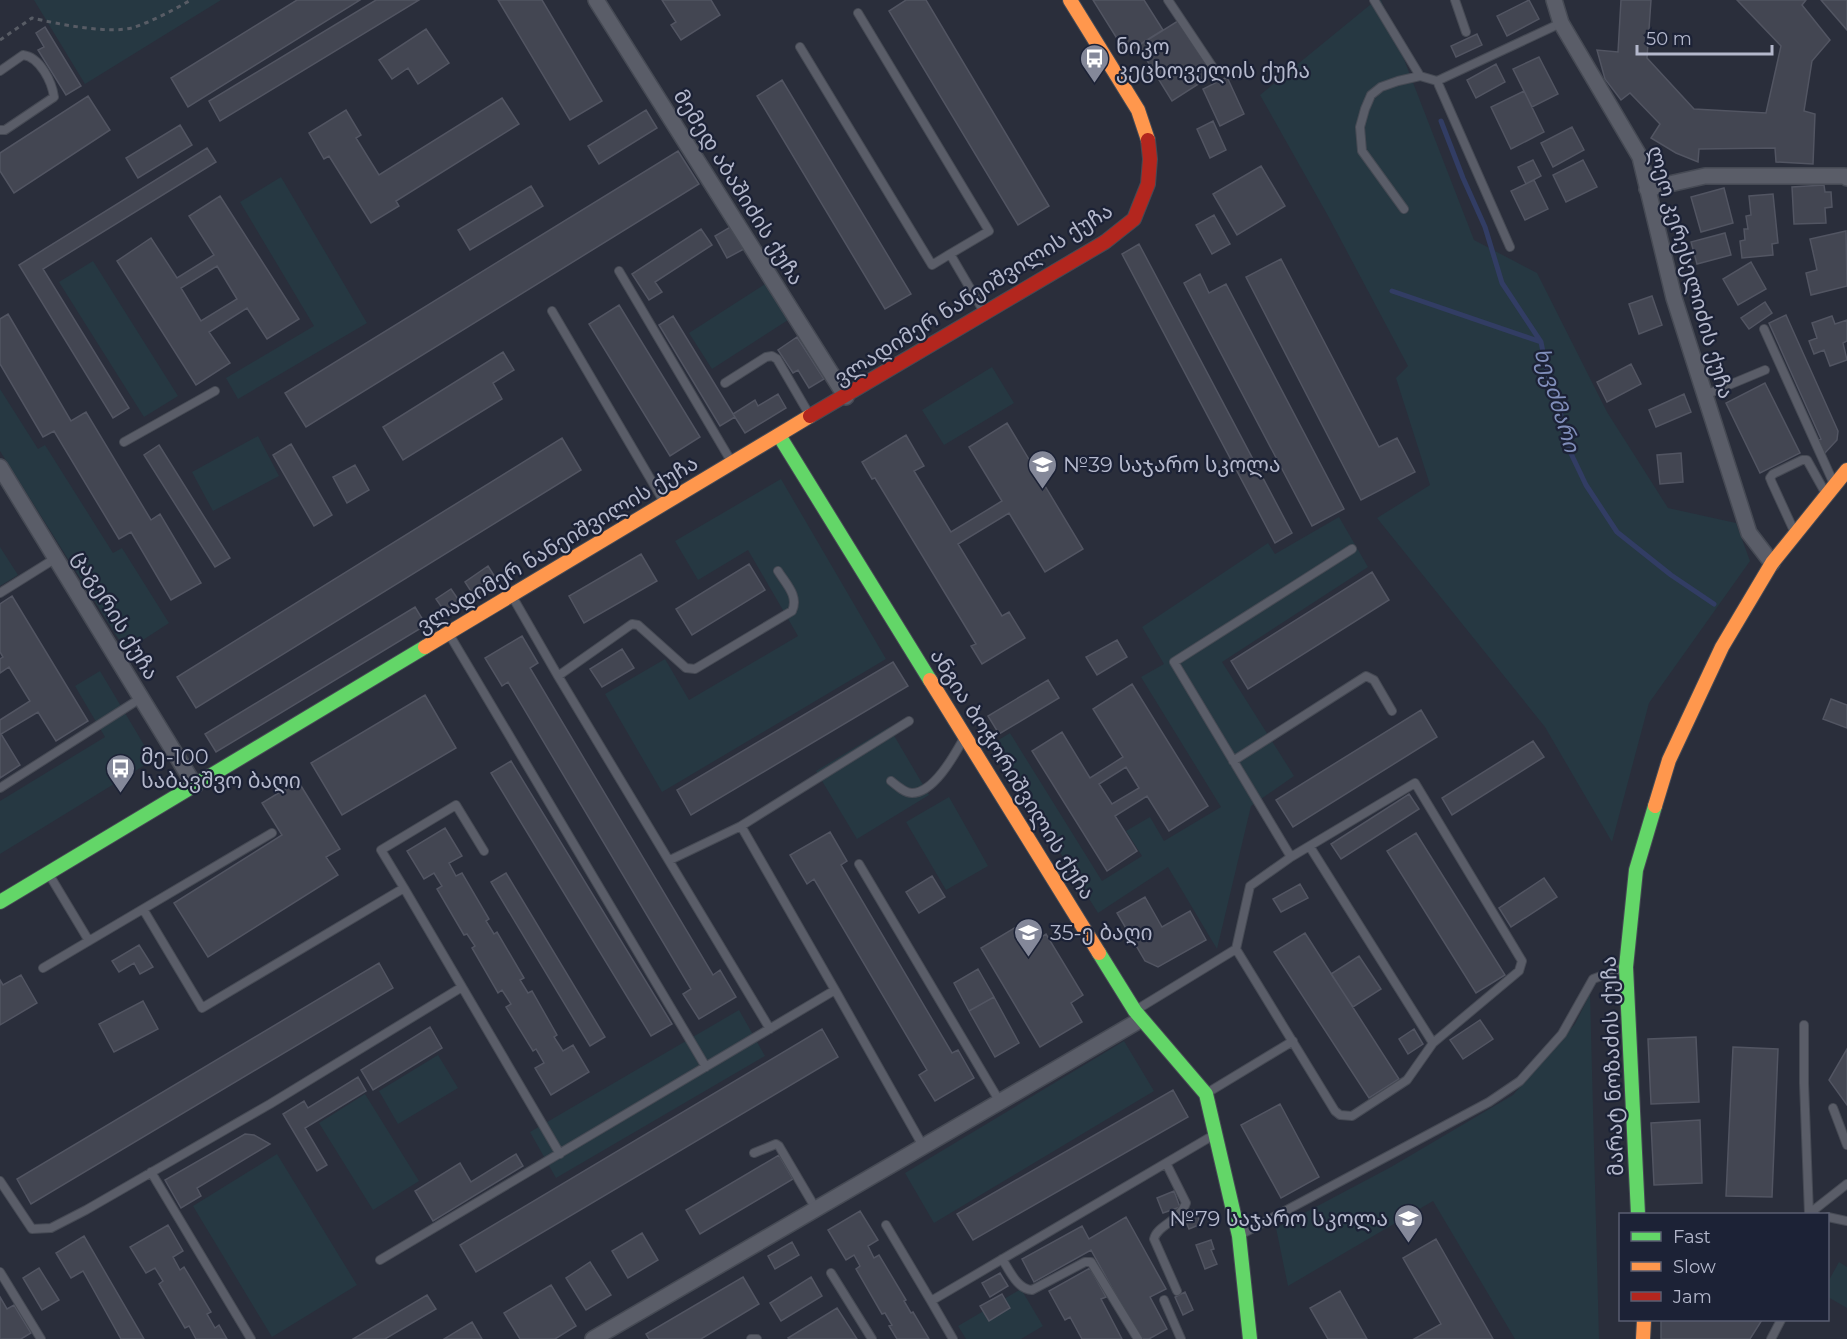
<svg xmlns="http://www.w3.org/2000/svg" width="1847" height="1339" viewBox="0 0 1847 1339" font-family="Montserrat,'Noto Sans Georgian',sans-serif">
  <rect width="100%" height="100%" fill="#2a2e3b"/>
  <path fill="#263842" d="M34,0H221L85,84Z
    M1376,0H1381L1474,240L1537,273L1607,412L1668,508L1736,523L1750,561L1649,703L1612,842L1545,727L1377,518L1430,485L1396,378L1408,366L1327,214L1260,95Z
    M281,177L367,323L238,399L226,378L314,326L240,202Z
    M93,261L178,396L144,417L59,282Z
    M765,284L788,320L712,369L689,333Z
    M992,367L1014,403L944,445L922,410Z
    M0,389L38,449L45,445L113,553L122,548L169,623L126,651L0,451Z
    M258,436L279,476L213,511L192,472Z
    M781,479L886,659L662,792L605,694L665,659L689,700L798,636L748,550L698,580L675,541Z
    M1339,517L1368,567L1222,662L1294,776L1251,806L1217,949L1168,867L1098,913L992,744L1010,733L1102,881L1142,856L1126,831L1150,817L1164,841L1221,807L1141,677L1164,664L1142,627L1268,543L1275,554Z
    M0,547L18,575L0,586Z
    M100,671L153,760L0,854V801L105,737L75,686Z
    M889,727L929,795L857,839L816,771Z
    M949,797L988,866L946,890L906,822Z
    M1590,994L1599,1339H1515L1433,1201L1288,1286L1276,1228L1391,1167L1513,1095L1575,1024Z
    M739,1010L765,1056L556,1178L530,1132Z
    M1124,1041L1154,1091L934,1223L905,1173Z
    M438,1055L458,1088L398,1124L379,1091Z
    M365,1094L419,1181L373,1210L319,1123Z
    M277,1154L357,1285L272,1337L193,1206Z
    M1839,1262L1847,1267V1308L1828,1297V1282Z
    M1021,1289L1043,1326L1021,1339H966L958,1326Z"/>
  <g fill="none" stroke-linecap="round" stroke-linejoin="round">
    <path stroke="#323d64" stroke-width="5" d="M1441,121L1463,178L1485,227L1502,283L1541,342L1547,372L1558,399L1566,443L1586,485L1617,532L1671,575L1714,604
      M1392,291L1541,342"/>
  </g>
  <path fill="#434652" stroke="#525562" stroke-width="1.5" fill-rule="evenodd" d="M297,0H360L188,107L171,78Z
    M376,0H419L220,121L209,101Z
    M498,0H542L602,101L570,120Z
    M662,0H711L720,15L681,40L671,25L676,22Z
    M906,0H926L1049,206L1018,225L889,11Z
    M1093,0H1144L1163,30L1126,53Z
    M1529,0L1539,19L1507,36L1497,16Z
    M1621,0H1651L1647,58L1694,109L1766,113L1781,46L1737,0H1806L1802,5L1830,40L1812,61L1804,111L1815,114L1813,164L1776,162L1775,148L1699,149L1698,162L1676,153L1651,138L1660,124L1630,93L1621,100L1605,79L1597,50L1618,52Z
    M1821,0H1847V30Z
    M1181,19L1214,74L1172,101L1138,46Z
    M45,27L81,86L66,95L38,50L44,47L36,33Z
    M426,29L449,63L418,84L408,68L392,79L379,60Z
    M1477,34L1482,45L1456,57L1451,46Z
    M1539,57L1558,94L1532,107L1513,69Z
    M1496,64L1505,82L1476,98L1467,80Z
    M1227,77L1244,114L1220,126L1203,89Z
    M782,80L911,294L885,309L757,96Z
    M1524,91L1544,132L1511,149L1491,107Z
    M88,96L110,130L14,193L0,171V153Z
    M502,98L519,124L396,201L399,206L371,223L329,156L324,159L309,133L346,110L361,135L356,138L379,175Z
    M646,110L657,128L599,164L588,146Z
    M1213,121L1226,150L1210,158L1197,129Z
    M180,125L192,145L138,178L126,158Z
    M1572,127L1584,150L1553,167L1541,143Z
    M207,148L216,162L43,269L129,408L113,418L19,265Z
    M678,151L699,184L306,427L285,393Z
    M1533,160L1541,176L1526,184L1518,167Z
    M1583,160L1597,187L1566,202L1553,175Z
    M1261,166L1285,206L1237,235L1213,194Z
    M1534,180L1548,209L1525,220L1511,191Z
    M1824,185L1825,192H1831L1832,207L1825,208L1826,223L1794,224L1792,187Z
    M531,186L543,206L470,250L458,230Z
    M1724,188L1733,223L1701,232L1691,197Z
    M1773,194L1778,243L1772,244L1773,255L1742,258L1740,241L1745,240L1744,229H1748L1746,216L1751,215L1749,196Z
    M220,196L299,319L267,339L247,308L209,332L230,363L196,385L117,261L151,238L177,278L214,255L189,216ZM217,266L237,299L201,321L181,288Z
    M1214,215L1230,244L1212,254L1196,225Z
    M732,226L744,249L727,258L715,236Z
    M701,229L712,245L655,282L662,292L649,300L632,274Z
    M1846,231L1847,286L1811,295L1806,273L1817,270L1810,239Z
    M1725,233L1731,255L1697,264L1691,242Z
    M1139,244L1292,533L1275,543L1122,254Z
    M1281,259L1379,447L1397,438L1415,472L1361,500L1246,277Z
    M1751,262L1766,289L1738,305L1723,279Z
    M1200,274L1209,293L1226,284L1344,509L1312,526L1184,283Z
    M1652,296L1662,325L1639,334L1629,304Z
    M1765,302L1772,313L1749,329L1741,318Z
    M619,305L700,437L670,456L589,324Z
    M8,314L71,421L86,412L151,520L160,514L201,583L171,600L131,532L119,539L54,431L43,437L0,364V319Z
    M1786,315L1838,431L1837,440L1824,454L1818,440L1821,439L1769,323Z
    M673,316L735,417L720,426L659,325Z
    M1832,316L1835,324L1847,320V341L1843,343L1847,360L1830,366L1824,350L1814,354L1809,341L1817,338L1812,323Z
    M797,337L824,379L809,388L798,370L793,373L778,350Z
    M503,352L514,370L493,383L502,399L403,460L383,427Z
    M1631,364L1641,384L1607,402L1597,382Z
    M1765,383L1800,453L1760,473L1726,403Z
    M778,394L786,408L745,433L733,414L755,400L758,406Z
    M1684,394L1691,412L1656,427L1649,410Z
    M1007,423L1083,549L1045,572L1009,513L958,544L1002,616L1009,612L1025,638L982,664L971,646L976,644L875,478L872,479L862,462L906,435L924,466L914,471L951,532L1002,501L969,447Z
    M562,438L581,470L196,708L177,677Z
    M291,444L332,515L314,526L273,455Z
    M159,445L230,558L215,567L144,455Z
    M1681,453L1683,482L1660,484L1657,455Z
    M355,465L369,490L347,503L333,477Z
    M641,554L657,581L584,623L569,596Z
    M749,564L765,590L692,635L676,609Z
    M488,566L497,580L474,596L465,582Z
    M1372,572L1389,600L1248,689L1231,661Z
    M451,589L460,602L445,612L436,599Z
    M12,596L88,721L56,741L38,712L1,734L20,765L0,778V720L30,701L9,667L0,673V659L3,657L0,652V604Z
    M415,607L426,625L216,752L205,734Z
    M522,636L538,663L530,668L713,975L720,970L736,997L699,1019L683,994L691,989L508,682L502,686L485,658Z
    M1117,640L1127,657L1097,675L1086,657Z
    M622,649L634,668L602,687L590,669Z
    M893,662L908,686L691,815L677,790Z
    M1048,680L1059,698L999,734L988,716Z
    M1132,684L1208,806L1169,831L1147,796L1115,816L1137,851L1107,871L1032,751L1062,732L1090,778L1123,757L1093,709ZM1126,767L1139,788L1112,804L1099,784Z
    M425,695L456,748L342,815L311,763Z
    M1831,699L1847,705V728L1823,719Z
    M1421,710L1437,737L1293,827L1276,800Z
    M1533,741L1544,757L1452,815L1442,798Z
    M511,761L672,1024L651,1036L491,773Z
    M298,781L340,849L326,857L338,875L208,957L174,903L282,835L262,803Z
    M1409,794L1419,809L1341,859L1331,844Z
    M445,828L462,856L449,863L456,876L462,873L489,919L486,921L494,934L497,932L524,978L520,980L528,993L532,991L557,1035L554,1037L563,1051L573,1045L589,1072L551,1095L535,1068L544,1063L536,1049L533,1051L506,1007L511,1004L502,990L498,993L472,948L475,946L467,934L464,935L437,889L442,886L434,873L424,879L407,851Z
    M830,832L847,861L841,865L952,1053L958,1050L974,1078L935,1101L919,1075L927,1070L814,879L807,884L790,855Z
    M1416,833L1505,975L1476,993L1387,851Z
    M506,873L605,1037L590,1046L491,882Z
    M932,876L945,897L919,913L906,892Z
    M1544,878L1557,897L1511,927L1499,908Z
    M1300,884L1308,898L1281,912L1273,899Z
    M1145,897L1162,927L1190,911L1206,940L1158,967L1145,961L1117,913Z
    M1023,923L1034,942L1046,934L1083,995L1071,1003L1082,1022L1040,1047L981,948Z
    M1305,933L1399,1079L1369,1098L1274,952Z
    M139,945L153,967L140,974L134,963L119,972L112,961Z
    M1359,956L1381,989L1353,1007L1331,974Z
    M379,963L393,988L31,1204L17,1179Z
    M978,969L994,997L969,1011L954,983Z
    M21,975L37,1003L0,1025V980L3,985Z
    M994,997L1019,1043L995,1057L969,1011Z
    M143,1001L158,1029L114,1052L99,1024Z
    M1480,1020L1493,1039L1463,1059L1450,1040Z
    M430,1027L442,1048L373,1090L361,1070Z
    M822,1029L838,1057L476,1272L460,1245Z
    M1414,1029L1423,1044L1408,1054L1399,1039Z
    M1696,1037L1699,1102L1651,1104L1648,1039Z
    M1733,1047L1778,1049L1772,1197L1726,1196Z
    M1847,1049V1105L1829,1080Z
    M358,1077L366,1091L305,1128L327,1165L317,1171L283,1114L304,1101L308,1108Z
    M1173,1090L1188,1117L973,1240L957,1214Z
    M1280,1104L1319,1177L1281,1198L1241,1125Z
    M1700,1120L1702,1183L1654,1185L1651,1123Z
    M245,1134L254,1135L270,1144L197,1188L201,1196L181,1208L165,1180Z
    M516,1154L523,1166L433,1221L415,1191L460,1163L471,1182Z
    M779,1155L793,1179L700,1234L686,1210Z
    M1174,1191L1180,1207L1163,1213L1157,1198Z
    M1195,1210L1201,1224L1189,1229L1183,1215Z
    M860,1211L878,1240L868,1246L874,1258L879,1255L906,1300L904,1301L911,1313L913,1312L929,1339H897L889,1326L892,1325L885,1313L882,1314L856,1269L860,1266L854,1255L846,1260L828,1230Z
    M1126,1217L1166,1289L1150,1297L1167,1329L1149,1339H1140L1091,1250L1034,1282L1022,1259L1082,1226L1089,1239Z
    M168,1225L183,1251L173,1257L180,1270L184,1267L211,1312L207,1314L215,1328L219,1325L227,1339H196L189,1326L185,1328L159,1284L163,1281L155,1268L146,1273L130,1247Z
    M642,1233L658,1260L628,1278L612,1251Z
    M84,1236L144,1339H121L83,1271L71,1278L56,1253Z
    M1436,1239L1493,1339H1414L1441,1324L1403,1258Z
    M1211,1240L1214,1249L1211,1250L1217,1264L1205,1269L1196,1245Z
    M792,1242L799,1255L775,1269L768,1256Z
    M590,1262L611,1295L586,1310L566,1278Z
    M39,1268L59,1300L42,1310L23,1278Z
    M1090,1268L1106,1297L1101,1299L1122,1339H1082L1070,1317L1065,1320L1049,1291Z
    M1000,1273L1008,1286L990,1297L982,1283Z
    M743,1277L759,1304L701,1339H649L646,1334Z
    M811,1277L822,1296L781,1321L770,1303Z
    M551,1285L576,1326L555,1339H520L504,1313Z
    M1340,1291L1367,1339H1328L1310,1308Z
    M1185,1292L1193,1310L1183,1315L1175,1297Z
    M1002,1294L1010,1308L989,1321L980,1306Z
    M427,1295L436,1309L385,1339H353Z
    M0,1297L7,1309L14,1305L31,1333L21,1339H0Z
    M837,1308L857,1339H789L788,1338Z
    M1661,1320H1762L1750,1339H1661Z
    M472,1322L482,1339H444Z"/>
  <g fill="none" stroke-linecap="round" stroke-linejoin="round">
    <defs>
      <path id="lane" d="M1168,0L1212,66
        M1374,0L1420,76L1437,81L1561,23
        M1455,0L1466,32
        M858,13L989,231L950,254
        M800,47L932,265L950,254L984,312
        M0,71L23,55C40,57 52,82 54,97L5,130H0
        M1437,81L1510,247
        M1404,209L1362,151L1360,127L1365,109L1371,95L1381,87L1398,81L1420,76
        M619,271L731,461
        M552,311L664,502
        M1764,329L1834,484
        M725,383L766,357L772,356L777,359L809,414
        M1705,395L1765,370
        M124,442L215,391
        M1795,533L1772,483L1770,478L1773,474L1802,460H1807L1826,494
        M0,593L56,558
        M512,596L558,676L770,1029
        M449,634L706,1067
        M558,676L632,624L638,625L686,668L695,669L792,611C799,596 786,584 778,571
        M1233,761L1366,676L1374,680L1392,711
        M891,781C897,786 905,793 912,793C934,793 955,754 964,738
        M1415,783L1522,961L1519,971L1433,1043L1407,1080L1352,1116L1340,1115L1335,1111L1236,949L1250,886L1291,857Z
        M0,788L141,698
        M741,826L909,721
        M1310,847L1433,1043
        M1291,857L1174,662L1352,549
        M670,860L741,826L835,990
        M859,864L1000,1102
        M50,876L89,941
        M404,888L381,850L456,805L484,851
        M143,909L272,833
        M43,968L143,909L202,1008L404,888L560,1154
        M1136,1010L1236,949
        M1804,1025V1083L1809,1214
        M1207,1093L1293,1041
        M1833,1108L1847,1145
        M754,1153L776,1144L779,1146L816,1209
        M1166,1163L1186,1203C1179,1222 1157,1225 1154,1239L1177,1291
        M151,1172L251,1339
        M0,1181L32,1229L51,1228L86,1210L270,1104L462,987
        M1815,1214L1810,1213L1847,1184
        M1828,1217L1847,1221
        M886,1225L931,1301
        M1240,1235L1489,1102L1520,1081L1562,1034L1593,979L1625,967
        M1002,1259C1010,1271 1017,1289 1032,1290L1085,1262H1091L1138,1339
        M380,1260L835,990L923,1146
        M0,1272L41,1339
        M831,1273L872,1339
        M1164,1300L1181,1339
        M751,1339H757
        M953,1339L931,1301L1212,1136
        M1771,1339L1781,1320"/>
      <path id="street" d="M596,0L846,397
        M1554,0L1561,23L1640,157L1674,298L1749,533L1772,563
        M1647,189L1705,176H1845L1847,178
        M0,467L195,786
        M593,1339L1140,1020"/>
      <path id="fast" d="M780,437L930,680
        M0,902L425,647
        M1099,953L1135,1011L1206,1094L1239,1236L1250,1339
        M1638,1214L1626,967L1636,870L1655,806"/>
      <path id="slow" d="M1070,0L1138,110L1148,140
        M425,647L810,416
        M930,680L1099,953
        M1655,806L1669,760L1722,647L1772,563L1847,470
        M1643,1339L1644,1320"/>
      <path id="jam" d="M810,416L1105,242L1134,219L1148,184L1150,159L1148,140"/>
    </defs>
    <use href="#lane" stroke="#464a54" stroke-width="10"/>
    <use href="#street" stroke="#464a54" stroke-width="18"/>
    <use href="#fast" stroke="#464a54" stroke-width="16"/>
    <use href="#slow" stroke="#464a54" stroke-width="16"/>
    <use href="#jam" stroke="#464a54" stroke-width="16"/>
    <path stroke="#585c65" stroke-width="3" stroke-dasharray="4.5 4.5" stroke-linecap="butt" d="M0,40L32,18C58,24 111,35 135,27C155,20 173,10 191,0"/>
    <use href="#lane" stroke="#5a5d68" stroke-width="8"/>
    <use href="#street" stroke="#5a5d68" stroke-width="15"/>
    <use href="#fast" stroke="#63d668" stroke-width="14"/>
    <use href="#slow" stroke="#ff974d" stroke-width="14"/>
    <use href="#jam" stroke="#b3261e" stroke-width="14"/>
  </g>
  <defs>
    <symbol id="bus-pin" viewBox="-11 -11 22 30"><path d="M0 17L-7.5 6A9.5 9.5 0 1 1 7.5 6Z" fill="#848899" stroke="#1c2236"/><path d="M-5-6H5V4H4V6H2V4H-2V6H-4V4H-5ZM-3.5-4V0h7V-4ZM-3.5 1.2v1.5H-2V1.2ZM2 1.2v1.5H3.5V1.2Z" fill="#fff"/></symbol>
    <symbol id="school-pin" viewBox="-11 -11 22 30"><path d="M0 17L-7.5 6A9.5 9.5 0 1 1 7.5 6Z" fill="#848899" stroke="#1c2236"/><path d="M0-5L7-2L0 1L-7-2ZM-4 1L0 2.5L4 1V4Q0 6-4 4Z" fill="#fff"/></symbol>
  </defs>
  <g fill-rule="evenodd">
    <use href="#bus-pin" x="1078" y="42" width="33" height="45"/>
    <use href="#school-pin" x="1026" y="448" width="33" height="45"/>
    <use href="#bus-pin" x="104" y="752" width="33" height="45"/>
    <use href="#school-pin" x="1012" y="916" width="33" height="45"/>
    <use href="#school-pin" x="1392" y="1202" width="33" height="45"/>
  </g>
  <g text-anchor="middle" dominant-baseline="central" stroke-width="4.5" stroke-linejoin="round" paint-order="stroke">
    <g font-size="21" fill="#b4b8cc" stroke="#1c2236" text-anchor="start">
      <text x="1116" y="46">ნიკო<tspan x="1116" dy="24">კეცხოველის ქუჩა</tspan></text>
      <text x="1063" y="464">№39 საჯარო სკოლა</text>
      <text x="141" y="756">მე-100<tspan x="141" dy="24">საბავშვო ბაღი</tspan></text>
      <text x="1050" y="932">35-ე ბაღი</text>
      <text x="1388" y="1218" text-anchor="end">№79 საჯარო სკოლა</text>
    </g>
    <g font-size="21" fill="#b4b8cc" stroke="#1c2236">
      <text transform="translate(739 187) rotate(58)">მემედ აბაშიძის ქუჩა</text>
      <text transform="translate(1691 272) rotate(74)">ლეო კერესელიძის ქუჩა</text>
      <text transform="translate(973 294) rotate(-32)">ვლადიმერ ნანეიშვილის ქუჩა</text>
      <text transform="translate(557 544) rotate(-31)">ვლადიმერ ნანეიშვილის ქუჩა</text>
      <text transform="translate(116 615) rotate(59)">ცაგერის ქუჩა</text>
      <text transform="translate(1013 774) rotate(58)">ანგია ბოჭორიშვილის ქუჩა</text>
      <text transform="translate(1612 1066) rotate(-92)">მარატ ნოზაძის ქუჩა</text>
    </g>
    <g font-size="22" font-style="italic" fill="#808eba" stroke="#1c2236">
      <text transform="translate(1557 400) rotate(73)">ხევძმარი</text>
    </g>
  </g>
  <rect x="1619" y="1213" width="210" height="108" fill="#1c2236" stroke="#595e72" stroke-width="1.5"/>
  <rect x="1631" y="1232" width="30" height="9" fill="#63d668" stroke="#595e72" stroke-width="1.5"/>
  <text x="1673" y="1243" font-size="18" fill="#b4b8cc">Fast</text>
  <rect x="1631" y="1262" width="30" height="9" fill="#ff974d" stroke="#595e72" stroke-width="1.5"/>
  <text x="1673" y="1273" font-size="18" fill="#b4b8cc">Slow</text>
  <rect x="1631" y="1292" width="30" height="9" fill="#b3261e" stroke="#595e72" stroke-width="1.5"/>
  <text x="1673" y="1303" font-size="18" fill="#b4b8cc">Jam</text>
  <path d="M1637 45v9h135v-9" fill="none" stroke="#b4b8cc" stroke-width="3"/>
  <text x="1646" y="45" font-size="18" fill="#b4b8cc" stroke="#1c2236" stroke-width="4.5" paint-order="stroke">50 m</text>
</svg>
